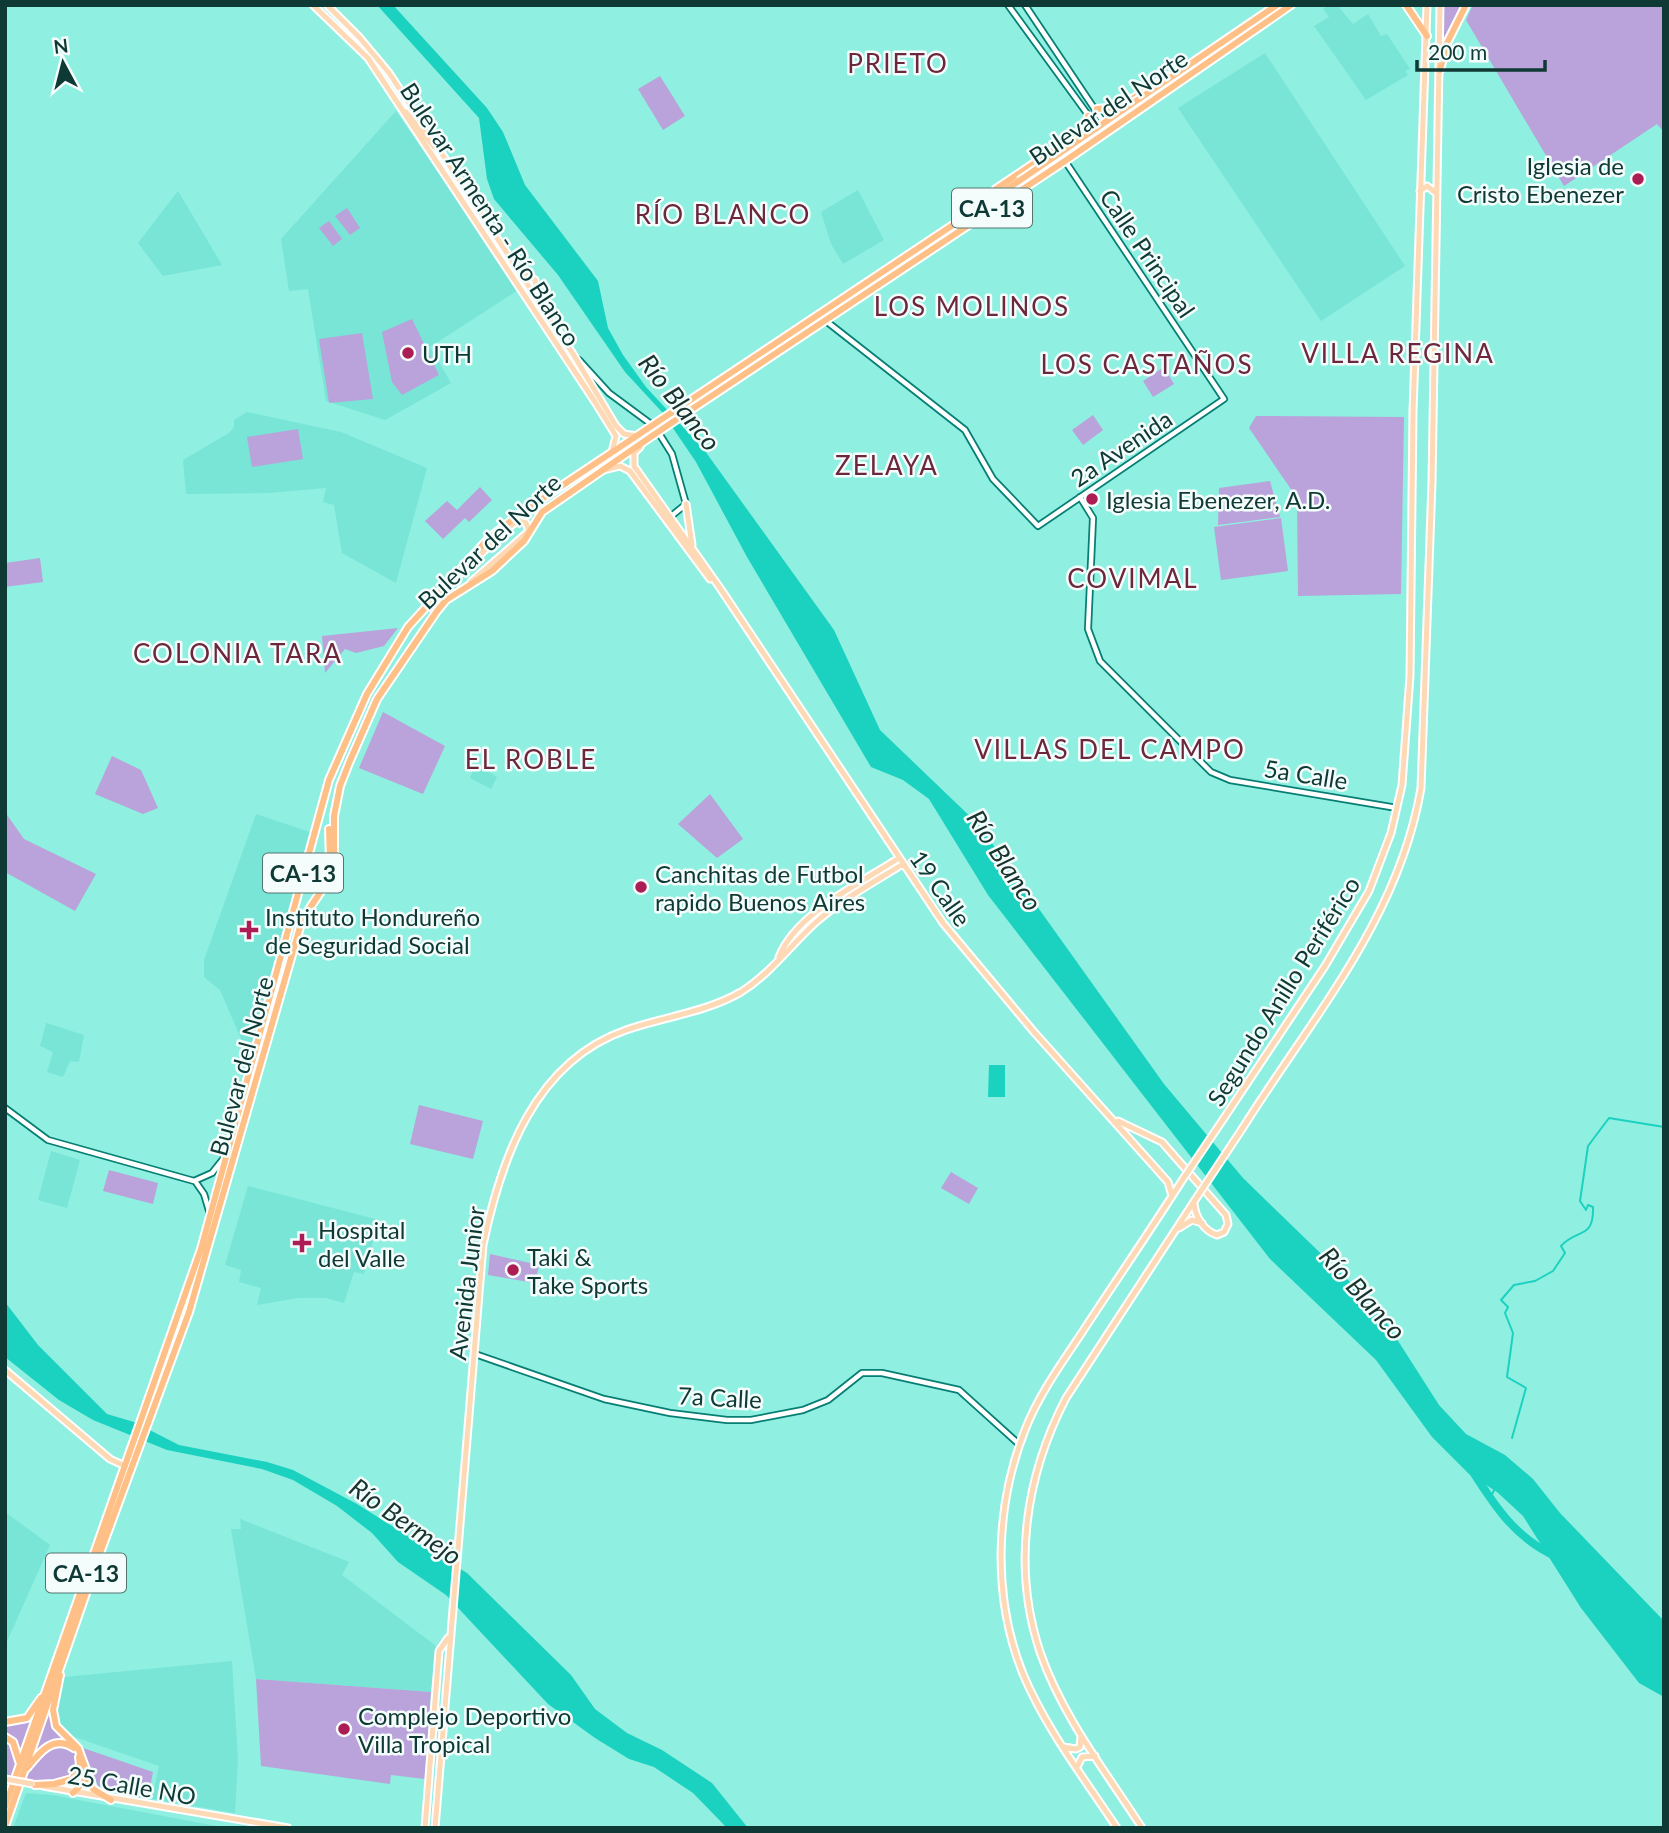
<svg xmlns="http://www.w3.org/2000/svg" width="1669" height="1833" viewBox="0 0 1669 1833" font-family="Lato,sans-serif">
  <rect width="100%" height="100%" fill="#8fefe1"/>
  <path fill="#78e5d6" d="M1329,5H1337L1353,24L1368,14L1381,36L1387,34L1410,69L1405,71L1408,75L1366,100L1314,26L1329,17L1323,9Z
    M1265,53L1405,266L1321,321L1178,108Z
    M396,111L518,290L430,347L451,383L385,420L326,401L308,289L289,291L281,239Z
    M858,190L884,240L843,264L831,244L821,212Z
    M178,191L222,265L163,276L138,243Z
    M247,412L341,432L427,468L396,583L342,553L334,505L323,502L326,488L268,493L186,494L183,460L229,433L234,427V420Z
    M476,764L497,777L491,789L470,778Z
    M256,814L310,832L248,1055L220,990L204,977V960Z
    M46,1023L84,1035L79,1062L70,1061L63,1077L47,1072L53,1052L40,1046Z
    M51,1151L80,1160L67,1208L38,1200Z
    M248,1186L379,1220L364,1274L354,1272L344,1303L326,1298H298L257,1305L261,1288L239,1282L241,1270L225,1265Z
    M5,1512L50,1545L5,1646Z
    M240,1519L349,1562L342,1575L436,1646L431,1692L256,1679L231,1529H241Z
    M232,1661L238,1760L235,1813L152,1799L159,1766L66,1734L56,1716L64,1677Z
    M26,1793L52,1795L227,1828H13Z"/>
  <path fill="#baa2da" d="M1442,5H1465L1441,53Z
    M1473,5H1664V132L1657,124L1564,186L1466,20Z
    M660,76L685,116L663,130L638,89Z
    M347,208L360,228L350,235L335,216Z
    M329,221L342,239L333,246L319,228Z
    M412,319L439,375L402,395L392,382L382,332Z
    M362,333L373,399L329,403L319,339Z
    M1164,367L1174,384L1153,397L1143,381Z
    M1093,415L1103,430L1083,445L1072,430Z
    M1256,416L1404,417L1401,594L1298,596L1297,498L1249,428Z
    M298,429L303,459L252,467L247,437Z
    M1270,481L1280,517L1218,525L1219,488Z
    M480,487L492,500L469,522L465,518L443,539L425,521L447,501L457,510Z
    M1281,518L1288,571L1221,580L1214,527Z
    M40,558L43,582L5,587V563Z
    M398,628L384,646L356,653L345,649L325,673L322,636Z
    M383,712L445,746L423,794L359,768Z
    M112,756L141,770L158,808L143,814L95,794Z
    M710,794L743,839L717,858L678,824Z
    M5,812L24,839L96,874L75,911L5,872Z
    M419,1105L483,1121L473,1159L410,1144Z
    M109,1170L158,1183L153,1204L103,1191Z
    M951,1172L978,1188L969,1204L941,1188Z
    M490,1254L539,1265L535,1283L488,1275Z
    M256,1679L431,1692L425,1779L391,1775L390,1784L261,1766Z
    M57,1685L51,1721L71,1744L53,1741L32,1759Z
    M39,1705L21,1754L15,1740L5,1735V1724L29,1719Z
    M5,1739L12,1743L18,1762L12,1778L5,1776Z
    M55,1744C76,1748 82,1757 71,1777L40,1783L25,1780L38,1758Z
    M83,1748L153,1772L148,1799L98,1786Z"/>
  <path fill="#1bd2c0" d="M377,5H393L487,108L503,132L525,185L598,281L608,328L623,355L646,387L705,451L834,630L880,730L979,825L1164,1084L1243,1178L1377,1308L1439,1405L1466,1434L1505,1455L1533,1479L1560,1513L1664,1621V1697L1639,1683L1581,1608L1523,1516L1497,1492L1469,1474L1432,1437L1376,1360L1270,1259L988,895L929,799L903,780L871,767L747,557L696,462L662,412L625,372L558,275L494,199L487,179L479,118Z
    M989,1065H1005V1097H988Z
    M5,1302L38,1345L107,1414L134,1422L179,1445L267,1462L293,1470L357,1504L467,1573L571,1675L595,1709L627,1733L662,1750L712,1783L748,1828H727L693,1793L654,1767L629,1759L595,1738L548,1704L446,1595L398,1562L372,1533L337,1506L293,1480L262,1469L167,1450L93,1420L59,1400L5,1357Z"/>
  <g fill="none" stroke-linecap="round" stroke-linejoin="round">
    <path stroke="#1bd2c0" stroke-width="2" d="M1512,1438L1526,1388L1507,1377L1513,1333L1505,1313L1508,1307L1501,1300L1514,1285L1535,1281L1553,1271L1565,1253L1561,1246C1577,1228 1594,1240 1593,1207L1588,1205L1586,1210L1580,1201L1588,1146L1609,1118L1664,1127
      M1490,1499L1494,1490"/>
    <path stroke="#1bd2c0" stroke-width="8" d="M1473,1472C1496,1508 1516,1538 1555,1556"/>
    <defs>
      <path id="minor" d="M1008,5L1094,123L1105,130
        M1025,5L1104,123
        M826,321L965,430L993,479L1038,526L1224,399L1065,161
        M579,360L609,393L655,427L672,454L686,504L669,518
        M1080,497L1093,518L1088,629L1100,661L1211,772L1230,780L1397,808
        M5,1108L48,1140L194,1181L212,1173L224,1158
        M195,1181L204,1194L210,1214
        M475,1354L604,1399L670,1413L727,1420H751L803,1410L828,1400L862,1373H882L959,1390L1020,1445"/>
      <path id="major" d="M313,5L368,58L595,402L616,436L612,452
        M327,5L359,37L389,73L573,354L616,426L624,434L637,436
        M406,112L434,147
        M1420,191L1427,186L1436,193
        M517,268L535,280L536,287L531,290
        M640,447L634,453V466L720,588L943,923L1034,1032L1168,1182L1172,1196
        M604,470L620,466L630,471L710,579
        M686,504L692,545
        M458,575L513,524L519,521L526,523L529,531L471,582
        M779,957C796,913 861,883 899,858
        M1224,1118L1325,966L1369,891L1391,833L1402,785L1410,676L1413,412L1427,5
        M1118,1121L1162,1142L1226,1215L1228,1224L1224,1232L1217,1235C1204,1231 1195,1217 1194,1203
        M1242,1129C1311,1019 1399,919 1421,788L1432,482L1440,5
        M1179,1228L1192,1220L1202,1223
        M5,1370L110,1459L125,1466
        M1064,1747L1076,1749L1080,1747L1081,1736
        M1077,1767L1082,1757L1095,1756
        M43,1786L288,1828
        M425,1828L439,1651L448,1638
        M435,1828L483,1245C501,1159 534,1062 626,1030C663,1017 707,1012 741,992C770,974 790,946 815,923C841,900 874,882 903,864
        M1117,1828C1084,1778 1046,1729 1023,1674C992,1597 995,1506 1025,1430C1038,1396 1061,1364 1081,1334C1115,1282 1150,1231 1183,1179
        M1142,1828C1106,1772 1062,1716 1040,1652C1012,1567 1025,1477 1066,1398L1195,1200"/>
      <path id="highway" d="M1406,5L1427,36
        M1183,69L1277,5
        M1440,70L1447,43L1466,5
        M1097,109L1119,107L1185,66
        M990,197L996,189L1085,129L1088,116
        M686,403L1019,181
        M692,409L1065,161L1291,5
        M329,829L330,860
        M308,870L307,884L312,887L321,886L324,881
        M60,1675L53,1710L56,1726L78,1748L93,1789L111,1800
        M5,1722L27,1718L41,1698
        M5,1737L13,1742L20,1764
        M27,1768C39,1753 53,1734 74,1748
        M35,1785L54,1784L72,1779L80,1765L79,1757
        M73,1793L84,1782L86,1774
        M5,1807L201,1249L329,780L367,694L408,627L488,539L521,513L647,429
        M5,1826L100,1553L189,1312L302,920L323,888L334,861V816L340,786L349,763L377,699L437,611L446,600L492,571L524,541L542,512L652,436"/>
    </defs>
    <use href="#minor" stroke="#077e73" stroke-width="8"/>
    <use href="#major" stroke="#fff" stroke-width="9"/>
    <use href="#highway" stroke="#fff" stroke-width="10"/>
    <use href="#minor" stroke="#fff" stroke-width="4.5"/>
    <use href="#major" stroke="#fed9b6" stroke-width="5"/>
    <use href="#highway" stroke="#fec086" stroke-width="6"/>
    <defs>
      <path id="major-bridge" d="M1183,1179L1224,1118
        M1195,1200L1242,1129
        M5,1779L33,1784"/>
      <path id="highway-bridge" d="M1019,181L1183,69
        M647,429L686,403
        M652,436L692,409"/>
    </defs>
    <use href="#major-bridge" stroke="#fff" stroke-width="9" stroke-linecap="butt"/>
    <use href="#highway-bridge" stroke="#fff" stroke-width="10" stroke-linecap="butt"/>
    <use href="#major-bridge" stroke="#fed9b6" stroke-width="5"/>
    <use href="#highway-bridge" stroke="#fec086" stroke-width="6"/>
  </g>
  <g fill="#ac1d55" stroke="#f5fdfc" stroke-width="2.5">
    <circle cx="1638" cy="179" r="7"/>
    <circle cx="408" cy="353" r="7"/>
    <circle cx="1092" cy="499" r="7"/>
    <circle cx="641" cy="887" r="7"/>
    <path d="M245.5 919.5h7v7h7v7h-7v7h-7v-7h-7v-7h7z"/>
    <path d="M298.5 1232.5h7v7h7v7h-7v7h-7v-7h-7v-7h7z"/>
    <circle cx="513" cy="1270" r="7"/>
    <circle cx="344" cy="1729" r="7"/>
  </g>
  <g text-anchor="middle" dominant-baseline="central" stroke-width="5" stroke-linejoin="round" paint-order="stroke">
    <g fill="#f5fdfc" stroke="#547470" stroke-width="2">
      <rect x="952" y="188.5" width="80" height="39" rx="5"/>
      <rect x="263" y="853.5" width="80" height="39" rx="5"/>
      <rect x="46" y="1553.5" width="80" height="39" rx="5"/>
    </g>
    <g font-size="23" font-weight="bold" fill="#0f3934">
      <text x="992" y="208">CA-13</text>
      <text x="303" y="873">CA-13</text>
      <text x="86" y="1573">CA-13</text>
    </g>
    <g font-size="24" fill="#0f3934" stroke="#f5fdfc">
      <text transform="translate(1108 107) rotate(-34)">Bulevar del Norte</text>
      <text transform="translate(491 214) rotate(57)">Bulevar Armenta - Río Blanco</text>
      <text transform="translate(1148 253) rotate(56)">Calle Principal</text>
      <text transform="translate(1121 448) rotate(-34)">2a Avenida</text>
      <text transform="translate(489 541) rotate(-43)">Bulevar del Norte</text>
      <text transform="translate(1306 774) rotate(9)">5a Calle</text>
      <text transform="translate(941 888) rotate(55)">19 Calle</text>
      <text transform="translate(1283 991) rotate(-58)">Segundo Anillo Periférico</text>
      <text transform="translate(241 1066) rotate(-75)">Bulevar del Norte</text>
      <text transform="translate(466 1283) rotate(-83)">Avenida Junior</text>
      <text transform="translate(720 1397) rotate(3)">7a Calle</text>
      <text transform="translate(132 1785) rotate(10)">25 Calle NO</text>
    </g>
    <g font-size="24" fill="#0f3934" stroke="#f5fdfc" text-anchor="start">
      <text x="1624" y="165" text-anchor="end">Iglesia de<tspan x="1624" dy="28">Cristo Ebenezer</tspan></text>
      <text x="422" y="353">UTH</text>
      <text x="1106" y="499">Iglesia Ebenezer, A.D.</text>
      <text x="655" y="873">Canchitas de Futbol<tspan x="655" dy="28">rapido Buenos Aires</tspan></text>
      <text x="265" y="916">Instituto Hondureño<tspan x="265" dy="28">de Seguridad Social</tspan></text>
      <text x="318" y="1229">Hospital<tspan x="318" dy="28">del Valle</tspan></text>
      <text x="527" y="1256">Taki &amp;<tspan x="527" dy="28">Take Sports</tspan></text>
      <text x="358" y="1715">Complejo Deportivo<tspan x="358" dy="28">Villa Tropical</tspan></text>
    </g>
    <g font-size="26" letter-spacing="2" fill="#6c273c" stroke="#f5fdfc">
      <text x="898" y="63">PRIETO</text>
      <text x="723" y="214">RÍO BLANCO</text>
      <text x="972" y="306">LOS MOLINOS</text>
      <text x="1398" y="353">VILLA REGINA</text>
      <text x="1147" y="364">LOS CASTAÑOS</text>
      <text x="887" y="465">ZELAYA</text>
      <text x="1133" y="578">COVIMAL</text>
      <text x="238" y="653">COLONIA TARA</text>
      <text x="1110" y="749">VILLAS DEL CAMPO</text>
      <text x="531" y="759">EL ROBLE</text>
    </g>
    <g font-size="26" font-style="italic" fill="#19332f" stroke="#f5fdfc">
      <text transform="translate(680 402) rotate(52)">Río Blanco</text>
      <text transform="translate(1005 860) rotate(57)">Río Blanco</text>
      <text transform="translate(1363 1293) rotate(48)">Río Blanco</text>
      <text transform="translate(406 1521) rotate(35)">Río Bermejo</text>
    </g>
  </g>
  <rect width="1669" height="1833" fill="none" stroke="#0f3934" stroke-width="14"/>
  <g transform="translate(63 63) rotate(353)" stroke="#f5fdfc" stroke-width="5" paint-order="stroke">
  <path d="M0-5L12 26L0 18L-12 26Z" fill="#0f3934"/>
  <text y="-10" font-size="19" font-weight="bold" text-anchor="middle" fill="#0f3934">N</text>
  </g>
  <path d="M1417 60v10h128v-10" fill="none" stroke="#0f3934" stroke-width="3.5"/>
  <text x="1428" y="60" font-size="21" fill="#0f3934" stroke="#f5fdfc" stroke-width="5" paint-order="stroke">200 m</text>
</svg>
